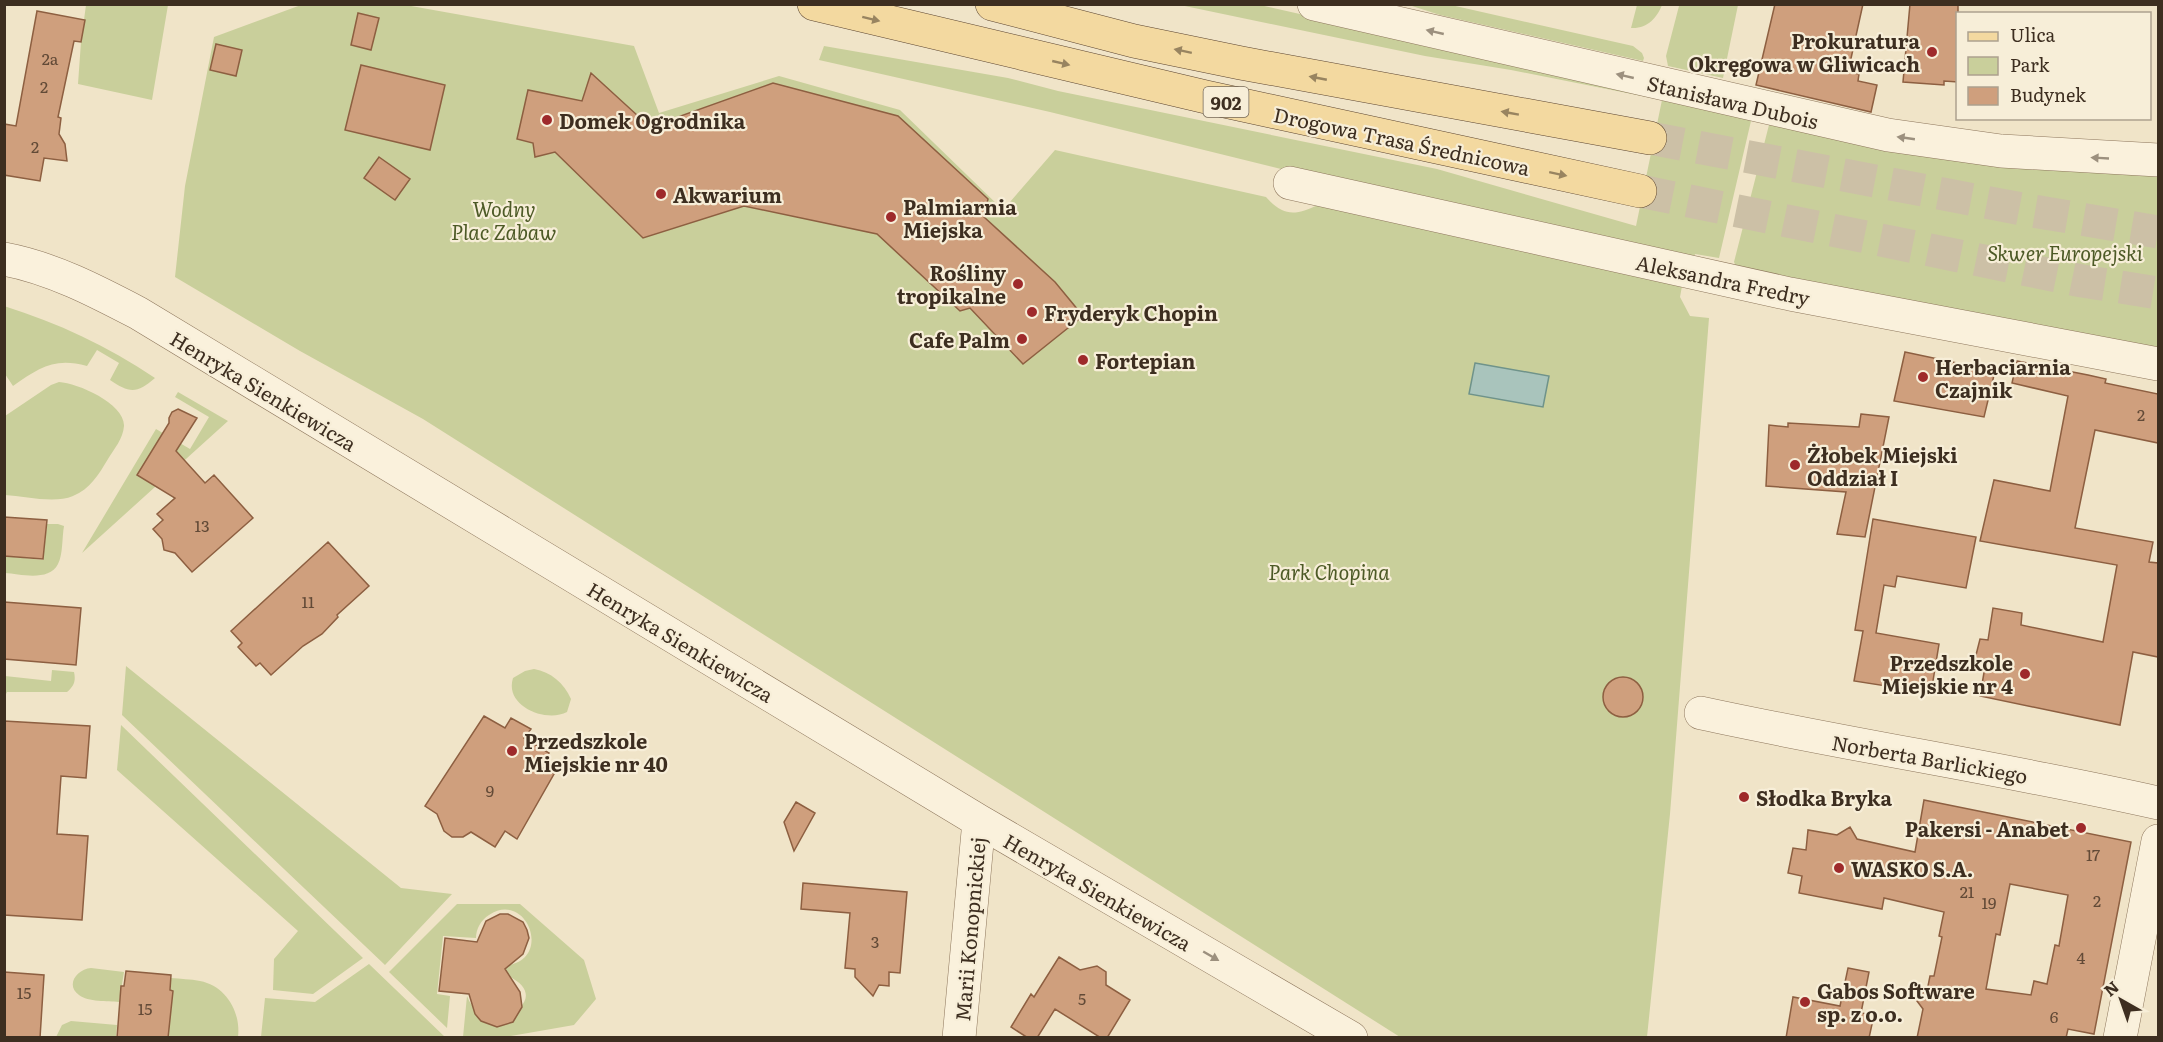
<svg xmlns="http://www.w3.org/2000/svg" width="2163" height="1042" viewBox="0 0 2163 1042" font-family="Literata,serif">
  <rect width="100%" height="100%" fill="#f0e4c8"/>
  <path fill="#c9cf9b" d="M400,4L634,46L659,113L779,76L900,110L1003,210L1055,150L1266,197C1284,218 1297,215 1320,204L1682,286L1680,297L1690,316L1709,318L1670,814L1647,1037H1400L423,419L300,351L175,277L185,186L214,37L301,5Z
    M86,5H168L152,100L78,84L81,42Z
    M1180,5H1260L1750,116L1751,121L1719,258L1695,254L1692,262L1313,177L1050,112L819,60L824,46L1008,78L1058,91L1437,169L1636,226L1662,100L1511,70L1425,56Z
    M1409,5H1451L1633,46L1642,53L1644,58L1643,61L1440,15Z
    M1637,5V4L1662,5C1657,18 1647,29 1631,28Z
    M1675,5H1738L1723,78L1668,66L1666,56L1679,6Z
    M1770,121L2158,173V358L1739,273L1734,262Z
    M4,306C58,323 108,346 155,378C137,394 129,393 110,380L119,363L97,350L87,366C54,357 39,368 13,386L5,374Z
    M59,382C78,383 125,404 124,426C123,439 114,449 108,459C99,474 90,489 73,496C54,504 25,496 5,495V416L51,385Z
    M178,392L228,421L82,553L156,429L190,449L209,417L175,397Z
    M47,524H58L64,526C62,537 63,555 58,564C49,582 20,574 5,573L4,556L43,560Z
    M126,666L401,888L452,894L385,965L122,715Z
    M534,669C551,672 564,683 571,699L567,712C546,723 504,706 513,678L525,671Z
    M52,670L74,672C76,681 74,686 67,692H7L5,696V676L51,681Z
    M121,725L363,958L313,994L273,990L274,959L298,931L117,770Z
    M457,904H520L584,960L596,999L574,1025L505,1037H463L467,996C483,1042 565,998 503,974L500,966C556,965 528,889 489,915C481,920 476,929 476,938L443,936L437,994L450,996L447,1028L389,972Z
    M369,964L445,1037H261L265,998L315,1002Z
    M91,968L124,972L119,1002C108,1001 88,1002 79,995C65,985 77,969 91,968Z
    M171,978C181,979 190,979 200,981C226,986 241,1012 238,1037H168L173,991L171,990Z
    M71,1021L117,1025L116,1037H56L62,1025Z"/>
  <path fill="#a9c4bc" stroke="#6f938a" stroke-width="1.5" d="M1475,363L1549,376L1543,407L1469,394Z"/>
  <path fill="#cf9f7d" stroke="#8d5f41" stroke-width="1.5" fill-rule="evenodd" d="M1775,4H1863L1848,72L1859,74L1858,81L1877,85L1871,112L1756,85Z
    M1910,4H1958V82L1944,81V85L1903,82Z
    M37,11L85,20L81,42L74,41L58,117L61,118L59,134L65,144L67,161L44,158L40,181L4,175V124L16,126Z
    M358,13L379,18L371,50L351,45Z
    M216,44L242,50L236,76L210,70Z
    M361,65L445,85L430,150L345,130Z
    M591,73L650,127L773,83L898,116L988,199L984,217L1055,282L1083,316L1023,364L970,308L960,311L877,234L744,206L643,238L555,152L535,157L533,143L517,139L528,90L582,101Z
    M379,157L410,179L395,200L364,178Z
    M1905,352L1995,371L1984,417L1894,401Z
    M2017,361L2088,375L2106,379L2105,383L2158,394V443L2095,430L2075,528L2153,542L2149,562L2158,563V657L2133,652L2120,725L1980,696L1986,661L1975,659L1980,639L1988,640L1993,608L2022,613L2021,625L2103,642L2117,565L1980,541L1994,480L2050,491L2068,396L2012,383Z
    M178,409L197,418L176,451L205,483L214,475L253,518L192,572L175,553L164,550L162,539L153,529L163,520L157,514L175,498L137,475L169,423V418L172,412Z
    M1861,414L1889,417L1865,537L1837,534L1846,492L1766,486L1769,425L1788,427V423L1859,427Z
    M4,517L47,520L43,559L4,556Z
    M1873,519L1976,537L1966,588L1897,576L1895,587L1884,585L1876,633L1939,644L1931,693L1854,681L1863,631L1855,630Z
    M328,542L369,586L337,615L338,617L322,634L303,646L271,675L260,663L256,666L238,647L242,643L231,631Z
    M4,602L81,608L76,665L4,659Z
    M1603 697a20 20 0 1 1 40 0a20 20 0 1 1-40 0Z
    M484,716L505,728L511,718L531,729L524,738L549,753L541,767L554,774L517,839L505,831L495,847L471,832L463,837H452L444,831L437,814L425,806Z
    M4,721L90,726L86,778L61,776L57,834L88,836L82,920L4,915Z
    M1924,800L2131,842L2094,1034L2068,1029L2066,1038H1917L1923,1009L1914,997L1927,991L1930,976H1934L1942,937L1939,936L1944,912L1884,898L1882,909L1799,893L1802,876L1788,873L1793,848L1806,850L1808,830L1837,835L1850,827L1857,839L1915,852ZM2010,884L2068,895L2059,946L2055,945L2047,984L2034,981L2031,995L1986,989L1996,934L2000,935Z
    M796,802L815,813L794,851L784,822Z
    M803,883L907,892L900,973L889,972V986L879,985L873,996L855,977V969L845,968L850,913L801,909Z
    M500,914H508L523,922L527,930L529,938L523,954L505,969L520,992L522,1007L513,1022L497,1027L481,1021L475,1014L469,994L439,991L445,938L477,942L486,921Z
    M1059,957L1080,970L1097,966L1106,972V985L1130,1000L1107,1038H1101L1055,1009L1037,1038H1028L1011,1027L1031,994L1034,997Z
    M1848,968L1869,972L1861,1013L1874,1015L1869,1038H1786L1793,997L1840,1006Z
    M126,971L171,975L170,990L173,991L168,1038H117L121,986H124Z
    M4,972L44,975L40,1038H4Z"/>
  <g fill="none" stroke-linecap="round" stroke-linejoin="round">
    <path stroke="#ccc0a6" stroke-width="33" stroke-dasharray="33 16" stroke-linecap="butt" d="M1650,138L2027,210L2158,232
      M1640,191L2082,281L2158,293"/>
    <defs>
      <path id="minor" d="M1314,4L1888,135L2001,151L2158,160
        M1290,183L1790,294L2158,364
        M4,259C52,268 96,291 138,313L979,821L1351,1038
        M1701,713C1853,746 2007,769 2158,803
        M959,1038L979,821
        M2120,1038L2158,841"/>
      <path id="primary" d="M814,4L1206,97L1640,191
        M992,4L1134,41L1241,63L1650,138"/>
    </defs>
    <use href="#minor" stroke="#8d765c" stroke-width="34"/>
    <use href="#primary" stroke="#5b4430" stroke-width="34"/>
    <use href="#minor" stroke="#faf1dc" stroke-width="33"/>
    <use href="#primary" stroke="#f3d9a0" stroke-width="33"/>
  </g>
  <defs><path id="oneway-solid" d="M-6-.8H1V-3.2L6.5 0L1 3.2V.8H-6Z" transform="scale(1.5)"/></defs>
  <g fill="#988460">
    <use href="#oneway-solid" transform="translate(871 19) rotate(14)"/>
    <use href="#oneway-solid" transform="translate(1183 51) rotate(-168)"/>
    <use href="#oneway-solid" transform="translate(1061 63) rotate(13)"/>
    <use href="#oneway-solid" transform="translate(1318 78) rotate(-169)"/>
    <use href="#oneway-solid" transform="translate(1510 113) rotate(-170)"/>
    <use href="#oneway-solid" transform="translate(1558 174) rotate(12)"/>
  </g>
  <g fill="#9c907e">
    <use href="#oneway-solid" transform="translate(1435 32) rotate(-167)"/>
    <use href="#oneway-solid" transform="translate(1625 76) rotate(-167)"/>
    <use href="#oneway-solid" transform="translate(1906 138) rotate(-172)"/>
    <use href="#oneway-solid" transform="translate(2100 158) rotate(-177)"/>
    <use href="#oneway-solid" transform="translate(1211 956) rotate(30)"/>
  </g>
  <g fill="#9e2a2b" stroke="#f7eed8" stroke-width="2">
    <circle cx="1932" cy="52" r="6"/>
    <circle cx="547" cy="120" r="6"/>
    <circle cx="661" cy="194" r="6"/>
    <circle cx="891" cy="217" r="6"/>
    <circle cx="1018" cy="284" r="6"/>
    <circle cx="1032" cy="312" r="6"/>
    <circle cx="1022" cy="339" r="6"/>
    <circle cx="1083" cy="360" r="6"/>
    <circle cx="1923" cy="377" r="6"/>
    <circle cx="1795" cy="465" r="6"/>
    <circle cx="2025" cy="674" r="6"/>
    <circle cx="512" cy="751" r="6"/>
    <circle cx="1744" cy="797" r="6"/>
    <circle cx="2081" cy="828" r="6"/>
    <circle cx="1839" cy="868" r="6"/>
    <circle cx="1805" cy="1002" r="6"/>
  </g>
  <g text-anchor="middle" dominant-baseline="central" stroke-width="4.5" stroke-linejoin="round" paint-order="stroke">
    <g font-size="16" fill="#624a37">
      <text x="50" y="58">2a</text>
      <text x="44" y="86">2</text>
      <text x="35" y="146">2</text>
      <text x="2141" y="414">2</text>
      <text x="202" y="525">13</text>
      <text x="308" y="601">11</text>
      <text x="490" y="790">9</text>
      <text x="2093" y="854">17</text>
      <text x="1967" y="891">21</text>
      <text x="2097" y="900">2</text>
      <text x="1989" y="902">19</text>
      <text x="875" y="941">3</text>
      <text x="2081" y="957">4</text>
      <text x="24" y="992">15</text>
      <text x="1082" y="998">5</text>
      <text x="145" y="1008">15</text>
      <text x="2054" y="1016">6</text>
    </g>
    <rect fill="#f7eed8" stroke="#756857" stroke-width="1.5" x="1203.5" y="87" width="45" height="30" rx="4.5"/>
    <g font-size="18" font-weight="bold" fill="#3d2e20">
      <text x="1226" y="102">902</text>
    </g>
    <g font-size="20" font-weight="bold" fill="#3d2e20" stroke="#f7eed8" text-anchor="start">
      <text x="1920" y="40" text-anchor="end">Prokuratura<tspan x="1920" dy="23">Okręgowa w Gliwicach</tspan></text>
      <text x="559" y="120">Domek Ogrodnika</text>
      <text x="673" y="194">Akwarium</text>
      <text x="903" y="206">Palmiarnia<tspan x="903" dy="23">Miejska</tspan></text>
      <text x="1006" y="272" text-anchor="end">Rośliny<tspan x="1006" dy="23">tropikalne</tspan></text>
      <text x="1044" y="312">Fryderyk Chopin</text>
      <text x="1010" y="339" text-anchor="end">Cafe Palm</text>
      <text x="1095" y="360">Fortepian</text>
      <text x="1935" y="366">Herbaciarnia<tspan x="1935" dy="23">Czajnik</tspan></text>
      <text x="1807" y="454">Żłobek Miejski<tspan x="1807" dy="23">Oddział I</tspan></text>
      <text x="2013" y="662" text-anchor="end">Przedszkole<tspan x="2013" dy="23">Miejskie nr 4</tspan></text>
      <text x="524" y="740">Przedszkole<tspan x="524" dy="23">Miejskie nr 40</tspan></text>
      <text x="1756" y="797">Słodka Bryka</text>
      <text x="2069" y="828" text-anchor="end">Pakersi - Anabet</text>
      <text x="1851" y="868">WASKO S.A.</text>
      <text x="1817" y="990">Gabos Software<tspan x="1817" dy="23">sp. z o.o.</tspan></text>
    </g>
    <g font-size="20" fill="#3d2e20" stroke="#f7eed8">
      <text transform="translate(1733 101) rotate(13)">Stanisława Dubois</text>
      <text transform="translate(1402 140) rotate(12)">Drogowa Trasa Średnicowa</text>
      <text transform="translate(1723 279) rotate(12)">Aleksandra Fredry</text>
      <text transform="translate(264 390) rotate(31)">Henryka Sienkiewicza</text>
      <text transform="translate(681 641) rotate(31)">Henryka Sienkiewicza</text>
      <text transform="translate(1930 758) rotate(10)">Norberta Barlickiego</text>
      <text transform="translate(1098 891) rotate(30)">Henryka Sienkiewicza</text>
      <text transform="translate(969 929) rotate(-85)">Marii Konopnickiej</text>
    </g>
    <g font-size="20" font-style="italic" fill="#4d5a26" stroke="#f7eed8">
      <text x="504" y="208">Wodny<tspan x="504" dy="23">Plac Zabaw</tspan></text>
      <text x="2065" y="252">Skwer Europejski</text>
      <text x="1329" y="571">Park Chopina</text>
    </g>
  </g>
  <rect width="2163" height="1042" fill="none" stroke="#3d2e20" stroke-width="12"/>
  <rect x="1956" y="12" width="195" height="108" fill="#f7eed8" stroke="#ada18e" stroke-width="1.5"/>
  <rect x="1968" y="32" width="30" height="9" fill="#f3d9a0" stroke="#ada18e" stroke-width="1.5"/>
  <text x="2010" y="42" font-size="18" fill="#3d2e20">Ulica</text>
  <rect x="1968" y="57" width="30" height="18" fill="#c9cf9b" stroke="#ada18e" stroke-width="1.5"/>
  <text x="2010" y="72" font-size="18" fill="#3d2e20">Park</text>
  <rect x="1968" y="87" width="30" height="18" fill="#cf9f7d" stroke="#ada18e" stroke-width="1.5"/>
  <text x="2010" y="102" font-size="18" fill="#3d2e20">Budynek</text>
  <g transform="translate(2121 1000) rotate(320)" stroke="#f7eed8" stroke-width="4.5" paint-order="stroke">
  <path d="M0-4.5L10 22L0 15L-10 22Z" fill="#3d2e20"/>
  <text y="-9" font-size="16" font-weight="bold" text-anchor="middle" fill="#3d2e20">N</text>
  </g>
</svg>
